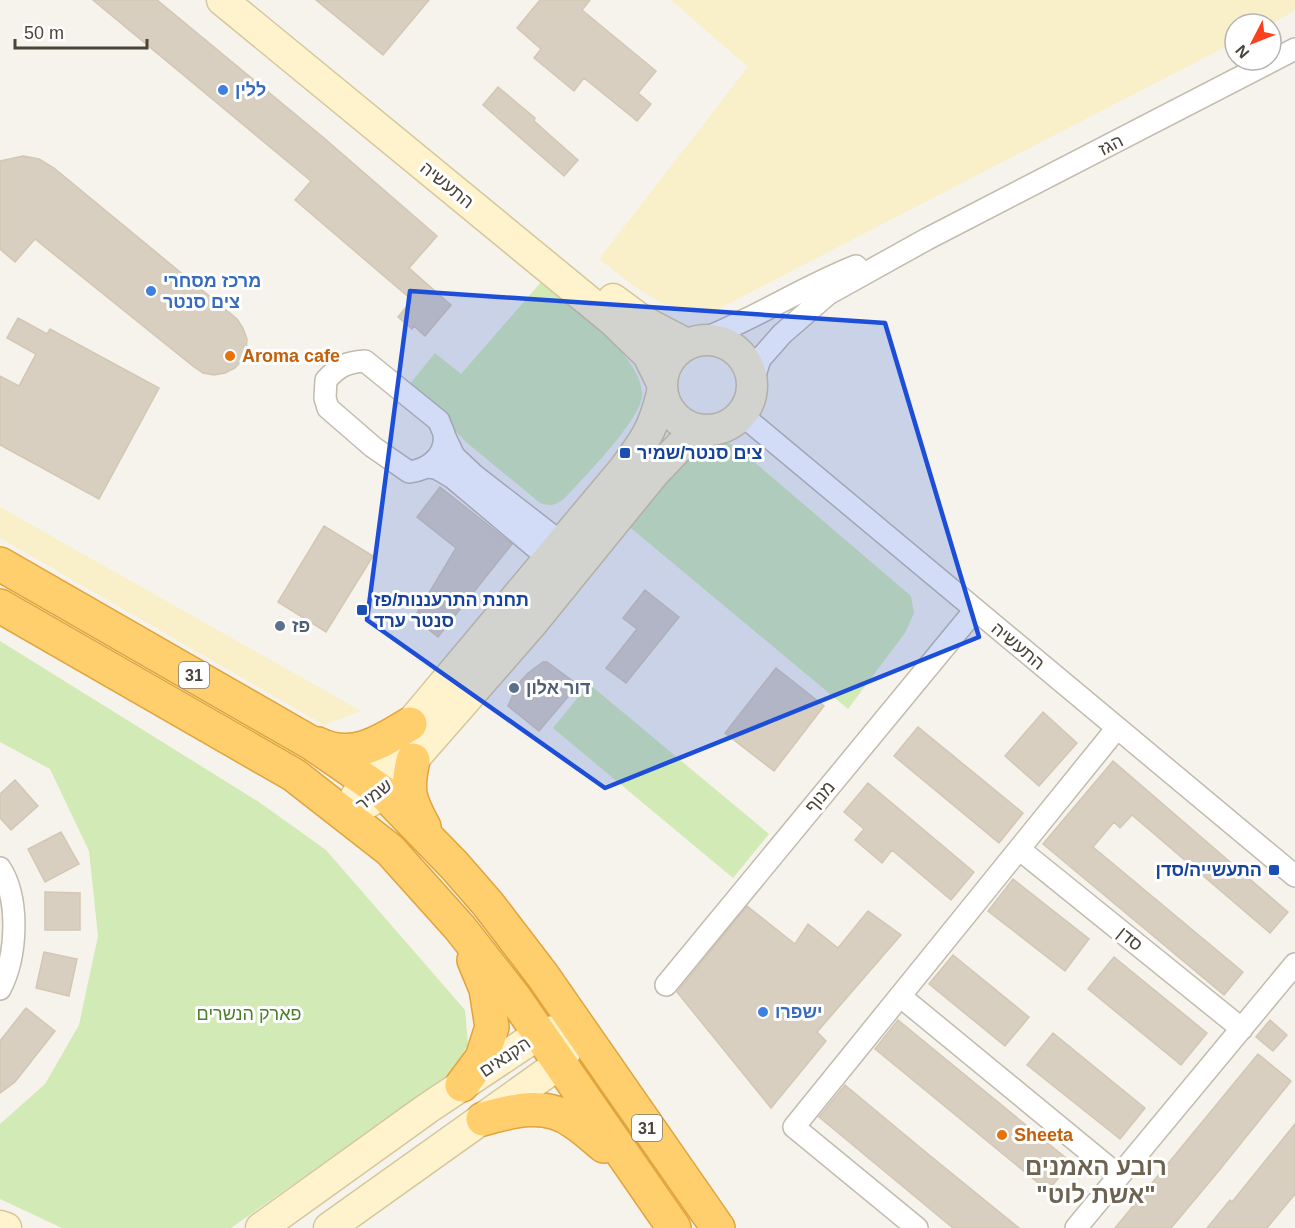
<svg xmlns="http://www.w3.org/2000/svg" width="1295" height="1228" viewBox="0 0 1295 1228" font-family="Arial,Heebo,sans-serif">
  <rect width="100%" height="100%" fill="#f6f3ec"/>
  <path fill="#d2eab5" d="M542,281C569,303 644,357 642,395C641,420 584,477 566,497C556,505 552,507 540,503L466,442L409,385L435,353L461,374Z
    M722,439L739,449L911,596L914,613L905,633L848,709L626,524L694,450L707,440Z
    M0,641L259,802L326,850L465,1010L468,1044L453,1072L231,1228H62L0,1199V1124L45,1084L79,1025L98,936L89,851L50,769L0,742Z
    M589,684L769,834L733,878L553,728Z"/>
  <path fill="#f9efc9" d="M671,0H1295V11L1270,24H1235V42L716,310C707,310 697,312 688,311C654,306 625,278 599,259L748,67Z
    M0,507L361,711L324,725L0,538Z"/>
  <path fill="#d8cfc1" stroke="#d3c7b4" stroke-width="1.5" d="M93,0H157L324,138L437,236L409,268L451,305L425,336L414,326L412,329L398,317L412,300L295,200L311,181Z
    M316,0H429L383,55Z
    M540,0H590L582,10L656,71L638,93L651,104L637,121L584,78L574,91L534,58L541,49L517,28Z
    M498,87L535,118L534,121L578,160L564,176L483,105Z
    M23,156L39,159L54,168L237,319L243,328L247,339L246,350L242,360L235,368L225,373L214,375L203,373L194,367L35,239L15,262L0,249V161Z
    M18,318L47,334L50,329L159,388L99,499L0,445V376L19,386L36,354L7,338Z
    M440,487L512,544L438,637L414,618L456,548L417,517Z
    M324,526L373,556L326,632L278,602Z
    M645,590L679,617L626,683L606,668L637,629L623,618Z
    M543,662H547L578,685L539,731L508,706L518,684L528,673Z
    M776,668L824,706L774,771L725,733Z
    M1043,712L1077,743L1039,786L1005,756Z
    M918,727L1023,813L999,843L894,756Z
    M1113,761L1288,912L1270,933L1132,815L1120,828L1114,822L1093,847L1243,972L1224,995L1043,844Z
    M15,780L38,806L11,830L0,818V794Z
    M868,783L974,872L951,900L892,850L882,863L855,840L864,829L844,812Z
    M61,832L79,864L45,882L28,849Z
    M1013,879L1089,939L1065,971L988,911Z
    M45,892L80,893V930H45Z
    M747,906L795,944L808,924L838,948L868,911L901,935L817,1032L826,1041L771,1108L677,992Z
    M44,952L77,959L69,996L36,988Z
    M953,955L1029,1017L1005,1046L929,984Z
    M1114,957L1207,1033L1181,1065L1088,989Z
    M26,1008L55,1031L15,1082L0,1093V1041Z
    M898,1020L1071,1162L1048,1191L875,1049Z
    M1270,1020L1287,1035L1273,1051L1256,1037Z
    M1053,1033L1145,1108L1120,1139L1027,1065Z
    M1258,1054L1291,1081L1217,1173L1171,1228H1115Z
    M845,1085L928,1154L1019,1228H953L819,1117Z
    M1295,1124V1194L1267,1228H1207L1230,1200L1232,1202Z"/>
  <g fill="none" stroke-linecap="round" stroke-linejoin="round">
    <defs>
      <path id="street" d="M703,339C756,318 803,287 856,266
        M365,361L439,421C440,425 443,430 444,434C447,456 428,470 409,472L373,447L328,408L325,398L326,380C338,367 346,362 365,361Z
        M753,381L760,359L782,334L828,294L927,239L1295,49
        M742,415L1295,876
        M444,435L454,456L474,475L572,551
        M428,467L436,468L453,478L560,568
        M1019,849L1242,1029
        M0,868C20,899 17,957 0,989
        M666,985L975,610
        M900,996L1119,1176
        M917,1228L794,1127L1117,728
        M1076,1228L1295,964"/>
      <path id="secondary" d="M222,0L613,321L648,355L661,381
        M613,299L643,321L687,344
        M662 385a45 45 0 1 1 90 0a45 45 0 1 1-90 0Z
        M354,800L366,779L410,724L623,470C645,440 653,430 662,393
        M345,816L384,793L530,626L655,472L680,446L708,431
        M0,1226L6,1228
        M261,1228L428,1108L539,1034L579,1026
        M329,1228L559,1064L571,1041"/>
      <path id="highway" d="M0,564L313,744L384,793L454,865L488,904L543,976L718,1228
        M0,606L294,775L390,850L460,928L514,997L674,1228
        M318,744C352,761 381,742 410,724
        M413,760C406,791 409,800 424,827
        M462,1085L482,1058L492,1027L486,989L474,960
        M483,1119C514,1110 546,1102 574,1122C585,1129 594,1138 604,1146"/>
    </defs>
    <use href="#street" stroke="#c2bbae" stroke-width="24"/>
    <use href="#secondary" stroke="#d6c79b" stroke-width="33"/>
    <use href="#highway" stroke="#e0a43c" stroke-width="36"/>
    <use href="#street" stroke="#fff" stroke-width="21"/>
    <use href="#secondary" stroke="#fff3cd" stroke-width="30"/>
    <use href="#highway" stroke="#ffcf6e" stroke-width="33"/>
  </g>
  <path fill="#1d4ed8" fill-opacity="0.2" stroke="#1d4ed8" stroke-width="4.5" stroke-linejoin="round" d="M410,291L885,323L979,637L605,788L367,620Z"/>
  <g fill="#3f7fe0" stroke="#fff" stroke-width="2">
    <circle cx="223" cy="90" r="6"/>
    <circle cx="151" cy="291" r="6"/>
    <circle cx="763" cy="1012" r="6"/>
  </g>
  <g fill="#e8710a" stroke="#fff" stroke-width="2">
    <circle cx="230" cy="356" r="6"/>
    <circle cx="1002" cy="1135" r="6"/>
  </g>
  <g fill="#1a4fb4" stroke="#fff" stroke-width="2">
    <rect x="619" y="447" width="12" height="12" rx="3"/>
    <rect x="356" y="604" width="12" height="12" rx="3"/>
    <rect x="1268" y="864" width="12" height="12" rx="3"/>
  </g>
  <g fill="#5c6f8a" stroke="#fff" stroke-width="2">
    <circle cx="280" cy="626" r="6"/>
    <circle cx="514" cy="688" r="6"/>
  </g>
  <g text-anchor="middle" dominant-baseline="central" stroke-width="6" stroke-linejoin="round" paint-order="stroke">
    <g fill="#fff" stroke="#817c74" stroke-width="1.5">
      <rect x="179" y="662" width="30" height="26" rx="4.5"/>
      <rect x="632" y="1115" width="30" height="26" rx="4.5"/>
    </g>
    <g font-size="16" font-weight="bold" fill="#4b4439">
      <text x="194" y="675">31</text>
      <text x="647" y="1128">31</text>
    </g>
    <g font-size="18" font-weight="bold" fill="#366cbe" stroke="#fff" text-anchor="start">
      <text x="235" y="90">ללין</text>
      <text x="163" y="281">מרכז מסחרי<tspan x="163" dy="21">צים סנטר</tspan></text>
      <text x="775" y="1012">ישפרו</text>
    </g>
    <g font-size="18" fill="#4b4439" stroke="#fff">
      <text transform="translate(1111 145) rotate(-27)">הגז</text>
      <text transform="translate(447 185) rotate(39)">התעשיה</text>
      <text transform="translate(1018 646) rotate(40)">התעשיה</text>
      <text transform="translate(374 795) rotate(-37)">שמיר</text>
      <text transform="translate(820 797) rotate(-50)">מנוף</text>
      <text transform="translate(1130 939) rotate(39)">סדן</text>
      <text transform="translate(505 1057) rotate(-34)">הקנאים</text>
    </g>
    <g font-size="18" font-weight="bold" fill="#c56008" stroke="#fff" text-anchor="start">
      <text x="242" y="356">Aroma cafe</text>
      <text x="1014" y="1135">Sheeta</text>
    </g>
    <g font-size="18" font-weight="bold" fill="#164399" stroke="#fff" text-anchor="start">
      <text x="637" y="453">צים סנטר/שמיר</text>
      <text x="374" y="600">תחנת התרעננות/פז<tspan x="374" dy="21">סנטר ערד</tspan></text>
      <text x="1262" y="870" text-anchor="end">התעשייה/סדן</text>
    </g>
    <g font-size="18" font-weight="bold" fill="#4e5e75" stroke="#fff" text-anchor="start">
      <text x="292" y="626">פז</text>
      <text x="526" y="688">דור אלון</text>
    </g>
    <g font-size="18" fill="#4a7f2a" stroke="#fff">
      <text x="249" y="1014">פארק הנשרים</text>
    </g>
    <g font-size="24" font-weight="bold" fill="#6e6250" stroke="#fff">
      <text x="1096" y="1166">רובע האמנים<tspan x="1096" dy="28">"אשת לוט"</tspan></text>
    </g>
  </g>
  <g transform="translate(1253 42) rotate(228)"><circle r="28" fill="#ffffff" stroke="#b7b4b0" stroke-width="1.5"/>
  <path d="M0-4.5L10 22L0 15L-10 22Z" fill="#fc3f1d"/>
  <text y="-9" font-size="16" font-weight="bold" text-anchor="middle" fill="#4b4439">N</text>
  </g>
  <path d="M15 39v9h132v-9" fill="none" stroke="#4b4439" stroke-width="3"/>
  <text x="24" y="39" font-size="18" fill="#4b4439" stroke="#ffffff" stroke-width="4.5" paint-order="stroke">50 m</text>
</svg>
